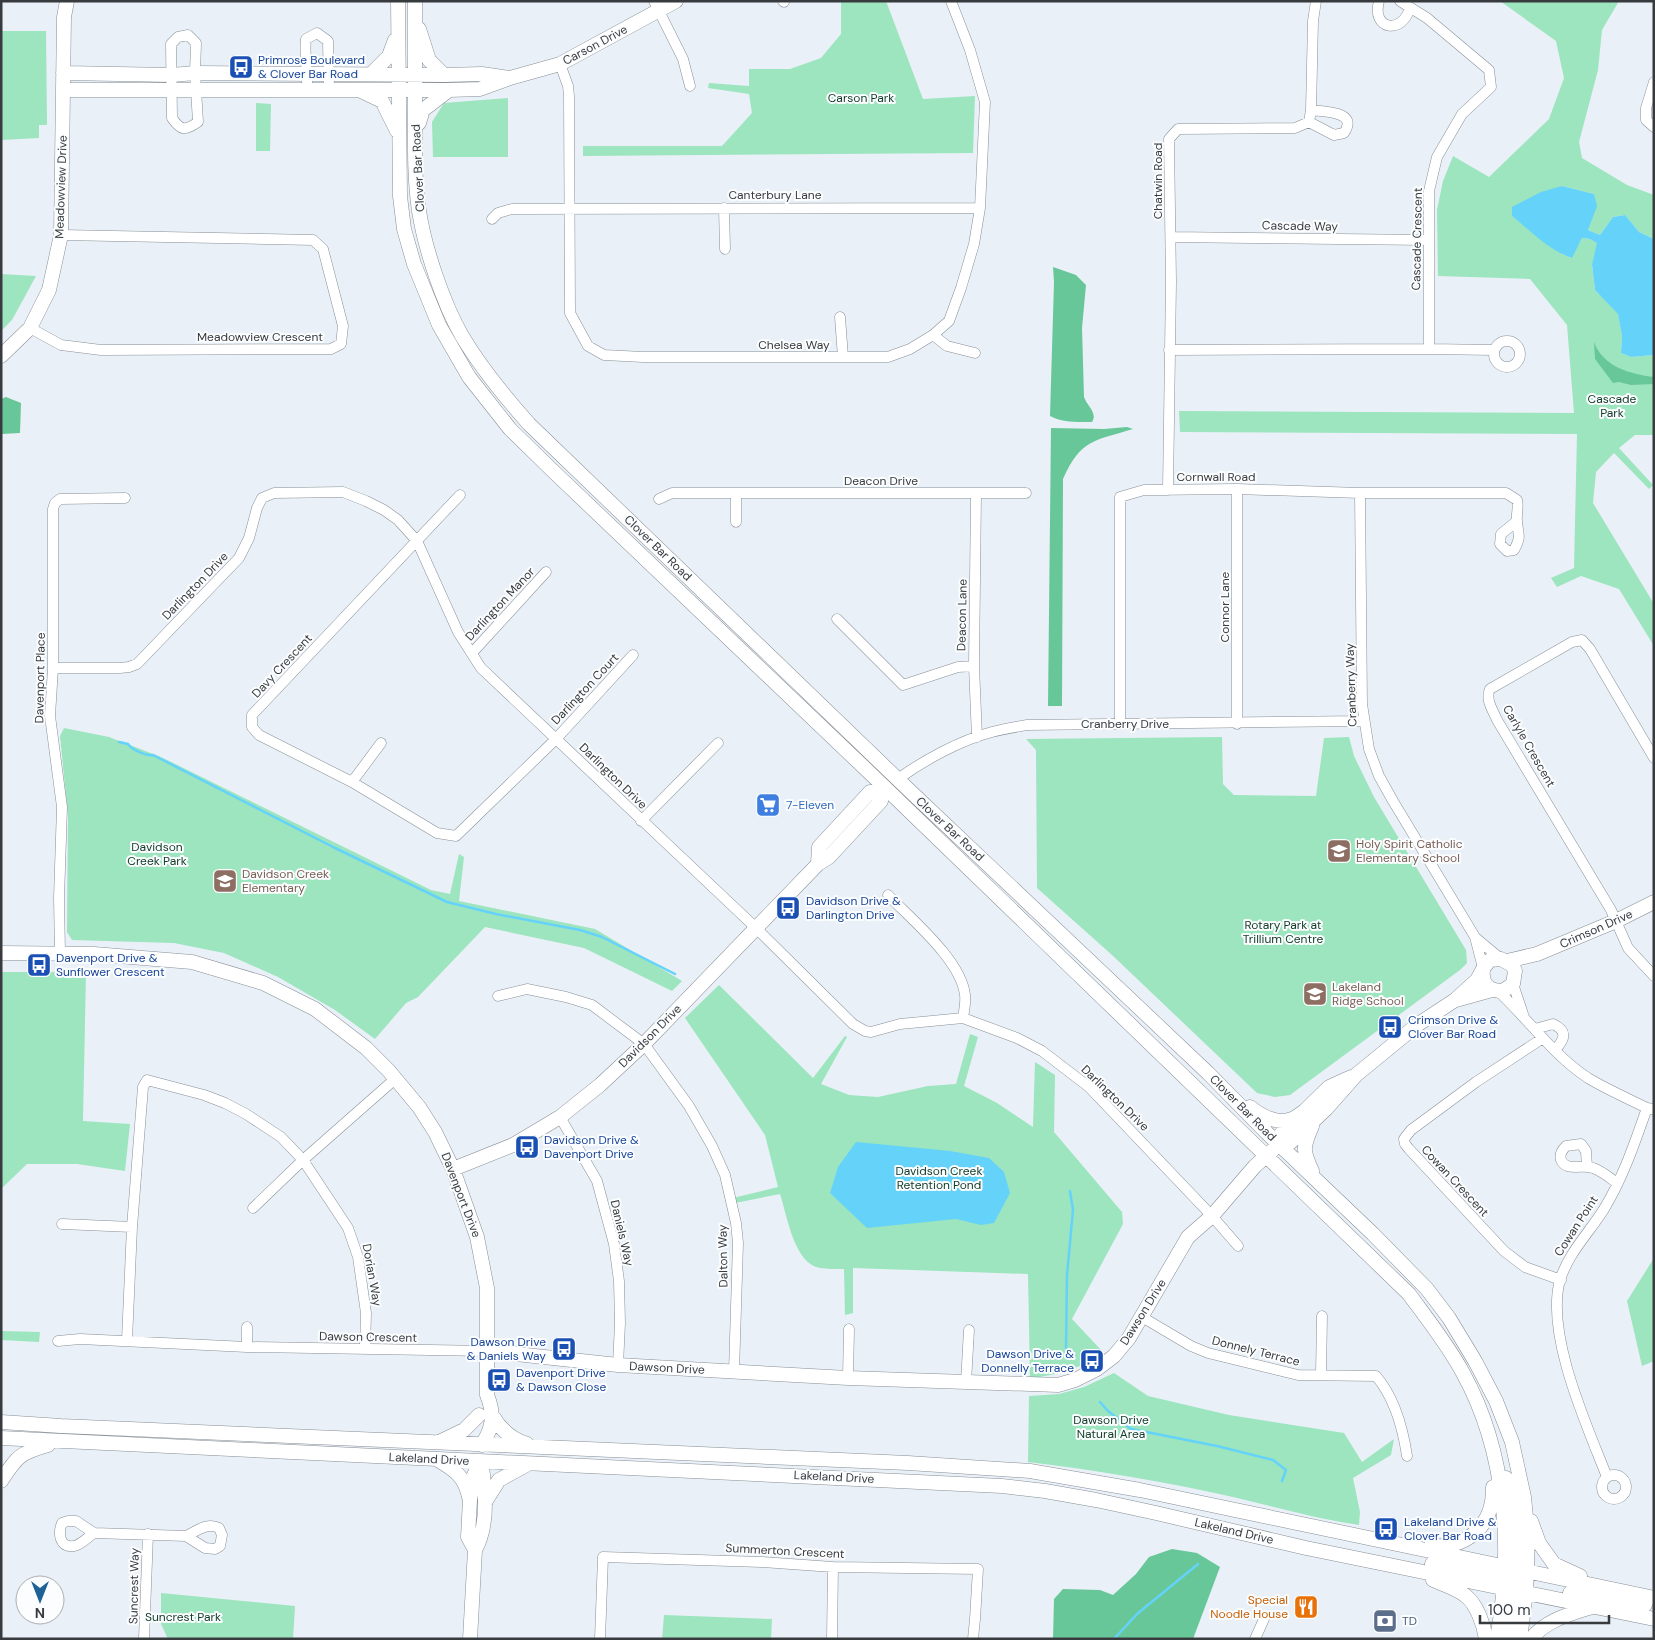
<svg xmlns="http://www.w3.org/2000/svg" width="1655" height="1640" viewBox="0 0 1655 1640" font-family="'DM Sans',sans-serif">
  <rect width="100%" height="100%" fill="#e9f0f8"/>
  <path fill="#9ce5be" d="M841,1H886L923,99L975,96L973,153L583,156V146H722L752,113L749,94L708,88L709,83L749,86V69H790L821,58L841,34Z
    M1500,1H1619L1602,30L1598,70L1579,142L1582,158L1627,185L1654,195V239L1639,232L1625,215L1613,217L1600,235L1588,230L1594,194L1562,186L1512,216L1562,254L1571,258L1582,238L1590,239L1598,243L1592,264L1595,290L1618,313L1622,336L1621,353L1631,357L1654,355V435H1635L1619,448L1653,485L1649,489L1614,453L1596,472L1593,503L1654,604V646L1619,589L1581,576L1557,587L1551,578L1574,568L1577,434L1180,432L1179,411L1574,413L1567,325L1530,279L1438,276L1437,210L1443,181L1453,156L1489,177L1549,119L1564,78L1556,41Z
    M1,31H46L47,125H39V138L1,140Z
    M508,98V157H433L432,122L444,103Z
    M256,103L271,104L270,151H256Z
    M1,274L36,276L12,320L1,331Z
    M64,728L109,737L161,757L431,890L450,894L459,854L464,857L459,901L595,929L682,981L672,991L584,948L485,927L418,997L406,1003L375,1039L335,1010L278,977L224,953L174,943L72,940L67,932L68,816L60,736Z
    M1222,737L1223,784L1234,795L1316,796L1324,738L1349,737L1354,756L1374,797L1466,950L1467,963L1460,970L1290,1095L1275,1097L1257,1093L1112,955L1037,888L1036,750L1026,739Z
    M1,972H86L83,1121L130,1124L125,1171L77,1164H27L1,1189Z
    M719,985L813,1078L845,1036L847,1037L821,1084L849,1095L878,1097L928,1086L956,1084L970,1034L978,1037L964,1086L997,1103L1033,1127L1035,1062L1055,1075L1054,1132L1122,1212L1123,1224L1072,1319L1101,1350L1080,1366L1060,1373L1030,1379L1028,1274L853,1268V1313L845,1315L844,1269C836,1269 827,1269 820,1268C794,1264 787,1215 780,1194L735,1203L733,1198L778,1187L765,1135L685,1018Z
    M1654,1258V1361L1642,1366L1627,1301Z
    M1,1331L40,1332L39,1342L1,1340Z
    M1114,1373L1148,1396L1229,1415L1344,1433L1362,1462L1394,1439L1391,1455L1353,1478L1360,1512L1359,1525C1317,1519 1275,1507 1233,1497C1166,1482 1097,1470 1028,1462L1029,1396L1059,1394L1084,1387Z
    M161,1593L295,1606L293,1639H168L161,1624Z
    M664,1615L772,1619L771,1639H662Z"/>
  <path fill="#67c798" d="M1053,267L1076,275L1086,285L1082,328L1084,397C1087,406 1098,413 1092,422C1077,422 1063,423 1050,416L1054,282Z
    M1594,342C1603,367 1630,374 1654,377V384L1631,385L1619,382L1613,383L1595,359Z
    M6,397L21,403L20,433L2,434L1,435V399Z
    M1127,427L1133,429C1094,441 1081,439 1063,479L1062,706H1048L1051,428L1104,429Z
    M1172,1549L1197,1553L1220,1567L1193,1639H1053L1054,1599L1063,1589L1100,1590L1113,1595L1136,1574L1149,1557Z"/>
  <path fill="#65d2fa" d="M1562,186L1594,194L1597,206L1588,230L1600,235L1613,217L1625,215L1639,232L1654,239V355L1631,357L1621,353L1622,336L1618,314L1595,290L1592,264L1597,243L1590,239L1582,238L1572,258C1548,250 1531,231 1512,216V207L1541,192Z
    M856,1142L950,1151L989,1158L1004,1172L1010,1193L994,1223L981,1225L956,1219L867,1228L830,1193L838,1167Z"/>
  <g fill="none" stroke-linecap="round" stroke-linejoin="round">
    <path stroke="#65d2fa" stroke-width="2.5" d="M119,742L128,744C132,750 146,756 153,755L335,848L447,902L496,914L580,930L602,937L675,974
      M1066,1348L1067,1275L1073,1210L1070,1191
      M1100,1402L1108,1411L1131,1429L1217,1446L1273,1460L1286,1470L1282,1481
      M1114,1639L1137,1614L1198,1564"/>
    <defs>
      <path id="street" d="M654,1L683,59L690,86
        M783,1L784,2
        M1379,1C1371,30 1402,35 1410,8
        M188,35L196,43L195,73L198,122C185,131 181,131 172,118L171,44L178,37Z
        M560,64L568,86L569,96L570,313L588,346L604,355L643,357H888L910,349L933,335L949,321L961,288L974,244L980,208L985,102L970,50L951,1
        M1654,82L1646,108V120L1654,127
        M307,90C308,73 304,56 306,39L317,33L328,41L329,89
        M1309,122L1334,135L1344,133C1359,111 1324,112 1311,110
        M724,208L725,249
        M492,219L498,213L512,209L980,208
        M1171,237L1429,240
        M840,317L843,357
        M30,328L61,345L101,350L331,349L341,344L343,326L323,249L313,240L61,235
        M933,335L947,346L975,353
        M1494 354a13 13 0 1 1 26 0a13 13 0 1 1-26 0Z
        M1429,349L1494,350
        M1169,350L1429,349V191L1437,157L1462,114L1491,87L1489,70L1427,18L1400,1
        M1168,490L1171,282L1169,139L1178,129L1295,128L1309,122L1311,110L1313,21L1316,1
        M1360,493L1362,704L1369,749L1379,776L1393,801L1475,937L1483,968
        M736,494V522
        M976,494L974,666L977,737
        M460,495L252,715V727L259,735L352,782L437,833L456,836L556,739L633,655
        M659,499L672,493H1026
        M837,619L903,685L958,667L974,666
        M472,653L546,572
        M53,668H120L129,667L137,664L239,558L249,538L257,508L262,498L274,493L343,492L366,501L384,510L398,520L417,541L458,632L481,668L755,927L853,1024L865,1031L871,1032L900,1024L963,1018L1017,1038L1042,1051L1089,1087L1212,1216L1238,1246
        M1120,724V497L1144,490L1237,489L1360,493H1506L1517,500C1519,507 1516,514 1517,521C1518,536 1522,535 1514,550L1507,551L1500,544L1501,534L1517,521
        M1237,724V489
        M1654,758L1590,649L1582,640L1572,642L1490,689C1485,700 1493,710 1497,720L1611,910L1628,948L1654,976
        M898,779C924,760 961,740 992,732C1003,729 1015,727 1027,725L1364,721
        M352,782L381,743
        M641,821L718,743
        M888,895C912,920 961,960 965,995C966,1002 964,1011 963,1018
        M1477,939L1501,959
        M60,953L59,898L62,807L50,716L53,668V509L55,503L60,499L125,498
        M1513,984L1523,1014
        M1498,991C1528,1019 1553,1055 1588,1078C1606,1089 1627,1098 1647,1108L1654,1109
        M498,996L527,989L566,997L592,1005L644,1044L689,1106L712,1146L725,1175L736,1223L738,1243L734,1372
        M1535,1029L1553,1024C1568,1031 1565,1039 1555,1050
        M1543,1038L1476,1082L1411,1130L1404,1139L1405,1144L1409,1149L1504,1251L1525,1267L1561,1280
        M560,1117L597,1181L614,1244L619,1281L620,1323L618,1365
        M1587,1167L1586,1151L1581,1144L1566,1146C1562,1150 1559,1154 1561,1160C1566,1172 1583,1164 1593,1168C1602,1171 1610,1178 1617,1183
        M253,1208L303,1160L395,1079
        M62,1224L132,1227
        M1142,1317L1191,1346L1208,1353L1298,1375L1376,1376C1394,1397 1403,1429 1407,1456
        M247,1327V1347
        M127,1340L132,1227L143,1087L147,1080L204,1095L225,1103L246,1114L281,1137L303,1160L348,1228L358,1257L366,1313L365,1349
        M58,1341L80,1339L247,1347L488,1351
        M1321,1375L1322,1316
        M848,1378L849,1329
        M966,1382L969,1330
        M1602 1487a12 12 0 1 1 24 0a12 12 0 1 1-24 0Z
        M1607,1477C1587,1426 1545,1334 1560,1280C1569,1252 1589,1233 1604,1209C1623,1178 1635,1142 1647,1108
        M94,1533C88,1537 81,1545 74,1546C59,1548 58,1533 62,1523L68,1521H76L94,1533L186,1536L205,1548L215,1549L220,1546L222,1535L219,1528C207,1522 197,1531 186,1536
        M144,1639L148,1534
        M600,1639L603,1557L762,1562L833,1567L978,1569L975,1619L973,1639
        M832,1639L833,1567
        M1255,1639L1264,1619"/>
      <path id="secondary" d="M398,1L400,196L404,229L414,264L439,325L469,377L510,429L553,471L872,775L1409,1294C1428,1320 1448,1345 1463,1373C1507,1453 1513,1551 1497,1639
        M415,1C415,37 415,72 415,108C415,142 414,177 419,211C425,249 443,303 462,336C481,368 505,397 529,424L911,792L1208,1073L1267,1133L1373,1234L1427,1289L1449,1318L1475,1361L1496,1401L1512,1442L1524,1497L1528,1538L1526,1592L1520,1639
        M419,29L429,60L444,75
        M63,73L172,75L195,73L444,75L482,74L509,78
        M372,73L389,56L395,40
        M63,90H449L480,89L510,78L560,64L676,1
        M361,91L382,101L397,131
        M419,123L423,110L449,90
        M1,356L30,328L49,290L61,235L64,17L67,1
        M818,864L819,847L870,792L881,794
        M1,953L94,954L192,962L263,983L315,1009L366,1048L389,1071L419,1107L435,1132L453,1169L477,1237L487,1288V1395C495,1415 493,1427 482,1445
        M1507,961L1537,954L1616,921L1654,902
        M1456,1000L1492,990
        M1250,1107C1261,1116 1278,1125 1292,1119C1297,1117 1301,1113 1306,1110
        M1312,1126C1303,1147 1302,1150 1312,1171
        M1283,1142H1291L1326,1109L1356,1075L1417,1025L1455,1000L1477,980L1484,967L1490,960L1501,959L1512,965L1515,971L1513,984L1503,991C1489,991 1481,984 1483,970
        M1283,1142L1281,1134L1329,1087L1351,1077
        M453,1169L513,1145L560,1117L600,1085L644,1044L818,864L829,857L881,801V794
        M488,1351L618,1365L848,1378L1058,1385L1075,1380L1097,1369L1114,1356L1129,1338L1188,1237L1212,1216L1255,1166L1273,1150
        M492,1415C500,1429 511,1439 527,1444
        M1,1422L61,1426L908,1463L1030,1471L1140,1490L1654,1598
        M1,1438L1002,1486L1045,1491L1096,1500L1156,1513L1306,1548L1654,1619
        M439,1442L464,1430L479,1415
        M438,1460C455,1470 465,1477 469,1497
        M1506,1478L1516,1514L1518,1570
        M1,1481C17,1457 19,1453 48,1445
        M485,1502L499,1480L528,1464
        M1531,1521L1539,1543L1554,1564L1580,1576
        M1431,1546C1468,1549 1494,1524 1493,1487
        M475,1550L468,1537L470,1500L474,1475L481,1462
        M1432,1564L1502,1575
        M1433,1580C1444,1585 1456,1588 1466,1596C1477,1605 1484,1625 1486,1639
        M1570,1593L1645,1605
        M470,1639L475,1550C489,1525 486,1490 481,1462
        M1508,1639L1513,1604L1514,1580
        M1531,1639C1546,1620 1570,1614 1592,1607"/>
    </defs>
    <use href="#street" stroke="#888f96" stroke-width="11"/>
    <use href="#secondary" stroke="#888f96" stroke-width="15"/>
    <use href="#street" stroke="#fff" stroke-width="10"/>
    <use href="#secondary" stroke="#fff" stroke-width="14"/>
  </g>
  <defs>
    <symbol id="bus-square" viewBox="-11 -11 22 22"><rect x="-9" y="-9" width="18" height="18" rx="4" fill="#1a4fb4" stroke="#fbfdfe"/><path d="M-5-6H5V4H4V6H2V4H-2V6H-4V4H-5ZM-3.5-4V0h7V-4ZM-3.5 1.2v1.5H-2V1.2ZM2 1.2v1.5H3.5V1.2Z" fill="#fff"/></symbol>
    <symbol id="supermarket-square" viewBox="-11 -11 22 22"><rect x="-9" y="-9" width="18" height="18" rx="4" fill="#3f7fe0" stroke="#fbfdfe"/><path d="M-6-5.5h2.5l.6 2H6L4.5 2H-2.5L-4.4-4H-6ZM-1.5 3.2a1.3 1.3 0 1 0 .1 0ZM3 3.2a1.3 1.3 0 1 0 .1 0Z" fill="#fff"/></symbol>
    <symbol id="school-square" viewBox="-11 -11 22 22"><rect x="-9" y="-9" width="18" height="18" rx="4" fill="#8d6e63" stroke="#fbfdfe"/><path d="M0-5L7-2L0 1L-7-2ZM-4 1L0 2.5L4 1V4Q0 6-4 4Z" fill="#fff"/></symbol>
    <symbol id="restaurant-square" viewBox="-11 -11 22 22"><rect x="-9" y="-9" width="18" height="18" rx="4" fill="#e8710a" stroke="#fbfdfe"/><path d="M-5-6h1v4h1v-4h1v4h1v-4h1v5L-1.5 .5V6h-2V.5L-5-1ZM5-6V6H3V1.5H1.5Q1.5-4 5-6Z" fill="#fff"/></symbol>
    <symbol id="bank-square" viewBox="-11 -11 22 22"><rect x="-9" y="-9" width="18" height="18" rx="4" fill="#5c6f8a" stroke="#fbfdfe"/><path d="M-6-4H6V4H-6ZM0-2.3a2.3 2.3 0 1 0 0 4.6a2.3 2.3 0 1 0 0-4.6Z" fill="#fff"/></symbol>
  </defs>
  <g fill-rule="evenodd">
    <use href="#bus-square" x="227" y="53" width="28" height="28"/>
    <use href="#supermarket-square" x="754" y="791" width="28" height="28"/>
    <use href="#school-square" x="1325" y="837" width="28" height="28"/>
    <use href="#school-square" x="211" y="867" width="28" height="28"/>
    <use href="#bus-square" x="774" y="894" width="28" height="28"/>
    <use href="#bus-square" x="25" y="951" width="28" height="28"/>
    <use href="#school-square" x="1301" y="980" width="28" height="28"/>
    <use href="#bus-square" x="1376" y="1013" width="28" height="28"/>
    <use href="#bus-square" x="513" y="1133" width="28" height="28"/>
    <use href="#bus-square" x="550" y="1335" width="28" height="28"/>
    <use href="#bus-square" x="1078" y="1347" width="28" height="28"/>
    <use href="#bus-square" x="485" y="1366" width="28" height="28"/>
    <use href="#bus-square" x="1372" y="1515" width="28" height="28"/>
    <use href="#restaurant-square" x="1292" y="1593" width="28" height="28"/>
    <use href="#bank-square" x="1371" y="1607" width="28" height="28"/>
  </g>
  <g text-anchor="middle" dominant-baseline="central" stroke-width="4" stroke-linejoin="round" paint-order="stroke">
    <g font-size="12" fill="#383b3e" stroke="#fbfdfe">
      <text transform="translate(595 45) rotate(-28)">Carson Drive</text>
      <text transform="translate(418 168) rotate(-93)">Clover Bar Road</text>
      <text transform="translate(1158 181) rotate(-90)">Chatwin Road</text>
      <text transform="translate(61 187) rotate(-88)">Meadowview Drive</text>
      <text x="775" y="195">Canterbury Lane</text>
      <text transform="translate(1300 226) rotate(1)">Cascade Way</text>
      <text transform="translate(1417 239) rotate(-89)">Cascade Crescent</text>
      <text x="260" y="337">Meadowview Crescent</text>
      <text x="794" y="345">Chelsea Way</text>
      <text x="1216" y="477">Cornwall Road</text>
      <text x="881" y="481">Deacon Drive</text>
      <text transform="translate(658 548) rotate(44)">Clover Bar Road</text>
      <text transform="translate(195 586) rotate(-46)">Darlington Drive</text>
      <text transform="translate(500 604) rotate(-47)">Darlington Manor</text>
      <text transform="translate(1225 607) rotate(-90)">Connor Lane</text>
      <text transform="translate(962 615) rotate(-89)">Deacon Lane</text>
      <text transform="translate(282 666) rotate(-47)">Davy Crescent</text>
      <text transform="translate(40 678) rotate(-89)">Davenport Place</text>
      <text transform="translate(1351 685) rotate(-92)">Cranberry Way</text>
      <text transform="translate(585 689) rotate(-47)">Darlington Court</text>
      <text x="1125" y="724">Cranberry Drive</text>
      <text transform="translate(1529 746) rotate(60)">Carlyle Crescent</text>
      <text transform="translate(613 776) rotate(44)">Darlington Drive</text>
      <text transform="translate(950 829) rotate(43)">Clover Bar Road</text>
      <text transform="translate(1596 929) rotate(-24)">Crimson Drive</text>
      <text transform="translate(650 1036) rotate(-45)">Davidson Drive</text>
      <text transform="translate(1115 1098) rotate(44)">Darlington Drive</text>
      <text transform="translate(1243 1108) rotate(45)">Clover Bar Road</text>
      <text transform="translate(1455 1181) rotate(47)">Cowan Crescent</text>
      <text transform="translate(461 1195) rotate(69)">Davenport Drive</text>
      <text transform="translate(1576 1226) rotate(-57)">Cowan Point</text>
      <text transform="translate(622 1233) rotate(77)">Daniels Way</text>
      <text transform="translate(723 1256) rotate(-91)">Dalton Way</text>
      <text transform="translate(372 1275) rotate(80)">Dorian Way</text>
      <text transform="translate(1143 1312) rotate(-58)">Dawson Drive</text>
      <text transform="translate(368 1337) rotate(1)">Dawson Crescent</text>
      <text transform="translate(1256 1351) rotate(14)">Donnely Terrace</text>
      <text transform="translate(667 1368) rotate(3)">Dawson Drive</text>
      <text transform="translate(429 1459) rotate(3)">Lakeland Drive</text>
      <text transform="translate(834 1477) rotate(3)">Lakeland Drive</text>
      <text transform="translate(1234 1531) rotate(13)">Lakeland Drive</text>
      <text transform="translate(785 1551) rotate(3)">Summerton Crescent</text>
      <text transform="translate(134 1586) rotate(-89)">Suncrest Way</text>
    </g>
    <g font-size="12" fill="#164399" stroke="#fbfdfe" text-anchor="start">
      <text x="258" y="60">Primrose Boulevard<tspan x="258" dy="14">&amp; Clover Bar Road</tspan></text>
      <text x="806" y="901">Davidson Drive &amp;<tspan x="806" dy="14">Darlington Drive</tspan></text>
      <text x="56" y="958">Davenport Drive &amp;<tspan x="56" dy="14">Sunflower Crescent</tspan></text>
      <text x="1408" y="1020">Crimson Drive &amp;<tspan x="1408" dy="14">Clover Bar Road</tspan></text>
      <text x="544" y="1140">Davidson Drive &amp;<tspan x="544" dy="14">Davenport Drive</tspan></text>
      <text x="546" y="1342" text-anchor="end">Dawson Drive<tspan x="546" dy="14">&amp; Daniels Way</tspan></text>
      <text x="1074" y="1354" text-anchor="end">Dawson Drive &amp;<tspan x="1074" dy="14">Donnelly Terrace</tspan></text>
      <text x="516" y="1373">Davenport Drive<tspan x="516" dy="14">&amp; Dawson Close</tspan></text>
      <text x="1404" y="1522">Lakeland Drive &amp;<tspan x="1404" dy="14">Clover Bar Road</tspan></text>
    </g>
    <g font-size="12" fill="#0f3926" stroke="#fbfdfe">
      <text x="861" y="98">Carson Park</text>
      <text x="1612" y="399">Cascade<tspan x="1612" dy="14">Park</tspan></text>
      <text x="157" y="847">Davidson<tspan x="157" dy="14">Creek Park</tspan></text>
      <text x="1283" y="925">Rotary Park at<tspan x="1283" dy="14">Trillium Centre</tspan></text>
      <text x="939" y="1171">Davidson Creek<tspan x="939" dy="14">Retention Pond</tspan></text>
      <text x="1111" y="1420">Dawson Drive<tspan x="1111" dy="14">Natural Area</tspan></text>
      <text x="183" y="1617">Suncrest Park</text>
    </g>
    <g font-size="12" fill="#366cbe" stroke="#fbfdfe" text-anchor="start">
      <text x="786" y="805">7-Eleven</text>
    </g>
    <g font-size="12" fill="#785e54" stroke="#fbfdfe" text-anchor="start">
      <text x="1356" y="844">Holy Spirit Catholic<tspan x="1356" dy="14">Elementary School</tspan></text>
      <text x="242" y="874">Davidson Creek<tspan x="242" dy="14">Elementary</tspan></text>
      <text x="1332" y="987">Lakeland<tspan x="1332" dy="14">Ridge School</tspan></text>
    </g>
    <g font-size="12" fill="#c56008" stroke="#fbfdfe" text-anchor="end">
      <text x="1288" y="1600">Special<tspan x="1288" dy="14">Noodle House</tspan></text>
    </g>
    <g font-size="12" fill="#4e5e75" stroke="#fbfdfe" text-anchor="start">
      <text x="1402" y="1621">TD</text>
    </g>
  </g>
  <rect width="1655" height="1640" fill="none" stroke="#383b3e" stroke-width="5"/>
  <g transform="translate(40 1600) rotate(180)"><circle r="24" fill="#fbfdfe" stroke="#adafb1"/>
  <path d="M0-4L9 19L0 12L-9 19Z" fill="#1e6297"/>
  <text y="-8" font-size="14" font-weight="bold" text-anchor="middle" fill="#383b3e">N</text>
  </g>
  <path d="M1480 1615v8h129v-8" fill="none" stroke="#383b3e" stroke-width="2.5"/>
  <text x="1488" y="1615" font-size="15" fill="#383b3e" stroke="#fbfdfe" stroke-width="4" paint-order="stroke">100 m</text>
</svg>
